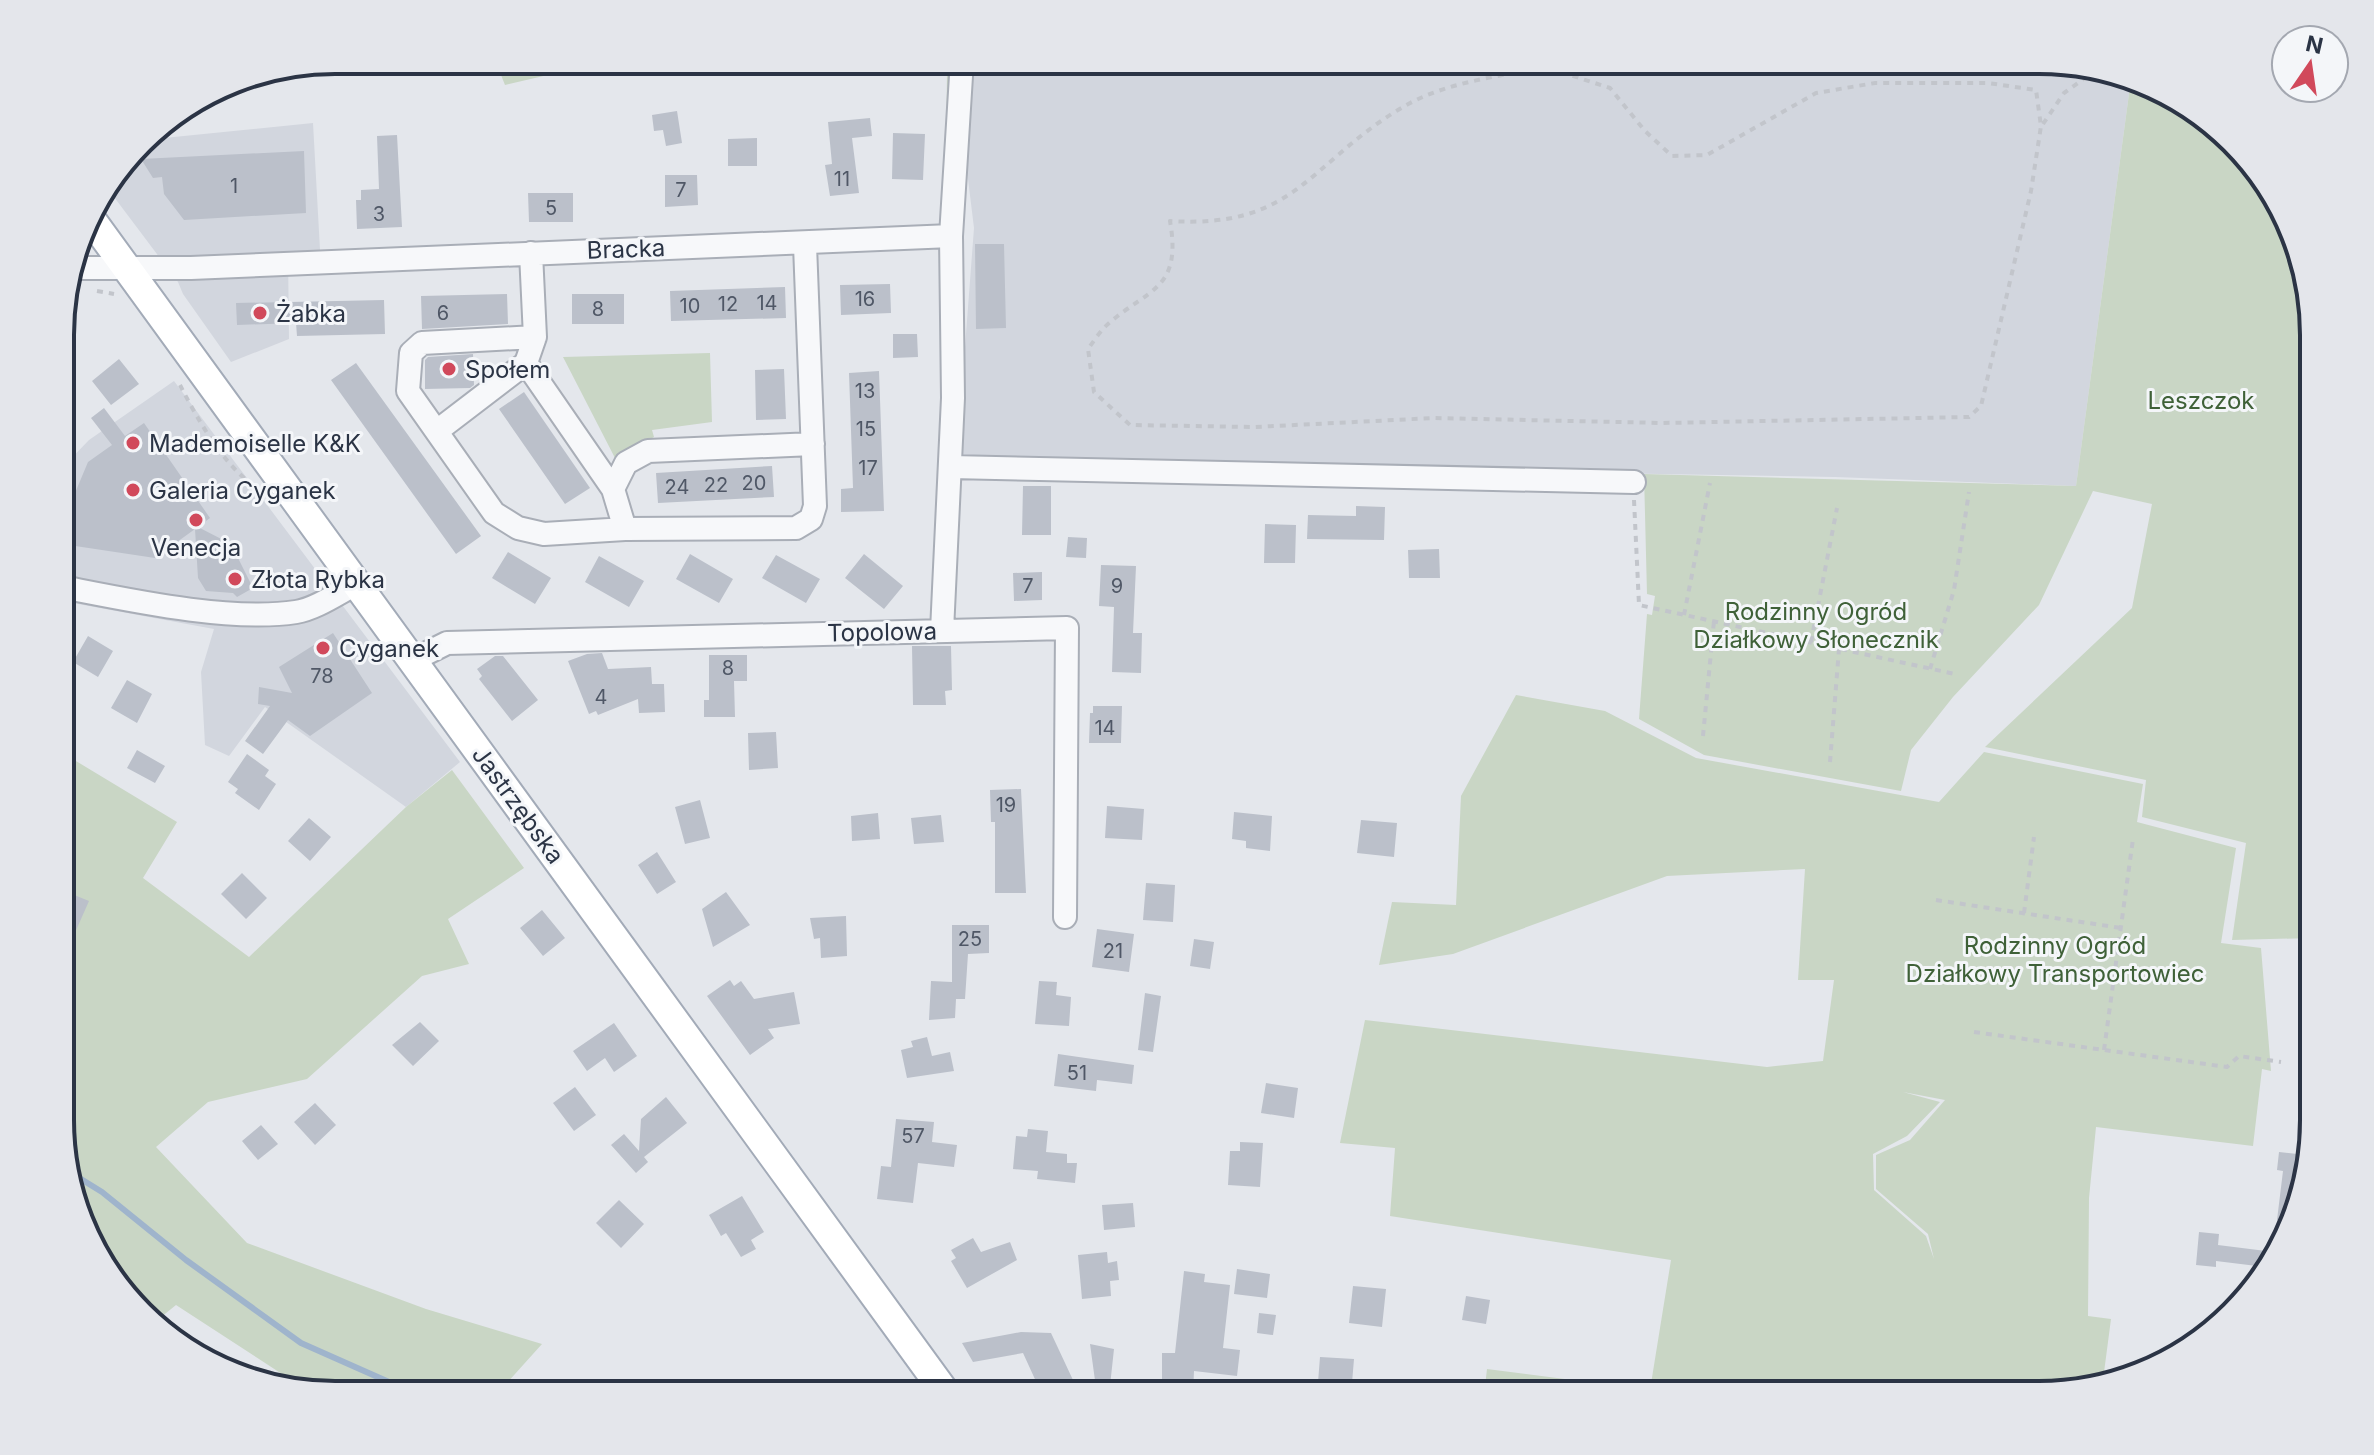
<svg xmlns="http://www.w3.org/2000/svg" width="2374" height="1455" viewBox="0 0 2374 1455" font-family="Inter,sans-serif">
  <rect width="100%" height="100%" fill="#e4e7ec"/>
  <path fill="#d2d6de" d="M970,60H2039L2110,70L2131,79L2076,486L1835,477L967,462L957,453L974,228L962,130Z
    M313,123L320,250L288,252L289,339L231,362L183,294L178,282L108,189L144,140Z
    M174,381L460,762L406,807L265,707L229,756L205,745L201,672L214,629L62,601V468L89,440Z"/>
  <path fill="#c9d6c5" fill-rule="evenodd" d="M495,60H608V61L505,85Z
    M872,60H970L946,157L947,72Z
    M2131,79L2191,106L2277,197L2313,317V938L2232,940L2246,843L2142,817L2146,780L1985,747L2132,608L2152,504L2093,491L2039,605L1953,697L1911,750L1901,791L1704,755L1639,719L1647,614L1652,615L1655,596L1647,594L1644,474L2076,486Z
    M710,353L712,422L652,430L654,437L615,458L563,357Z
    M1516,695L1605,711L1696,758L1939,802L1984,752L2143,784L2137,822L2236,848L2221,943L2261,948L2271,1071L2262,1069L2253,1146L2096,1127L2089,1198L2088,1316L2111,1319L2103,1380L2056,1394H1902L1792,1379L1789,1395H1484L1487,1369L1650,1390L1671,1260L1390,1216L1395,1148L1340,1143L1365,1020L1767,1067L1823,1061L1834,980H1798L1805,869L1667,876L1453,954L1379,965L1392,902L1456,905L1461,796ZM1903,1092L1945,1100L1910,1140L1876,1155V1189L1928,1234L1934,1259L1926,1236L1874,1190L1873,1154L1907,1136L1940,1102Z
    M66,755L177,822L143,878L249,957L406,807L452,770L524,868L448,919L469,964L422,976L307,1079L208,1102L156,1147L247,1243L426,1309L542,1344L498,1393L501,1395H335L308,1391L176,1305L155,1322L106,1272L62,1155V760Z"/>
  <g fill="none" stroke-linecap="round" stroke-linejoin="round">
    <path stroke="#9fb4cc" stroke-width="6" d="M68,1171L102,1192L186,1260L301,1343L398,1386L460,1395"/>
  </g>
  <path fill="#bbc0ca" d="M677,111L682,143L666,146L663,130L654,131L652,115Z
    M870,118L872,136L852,138L859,193L830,196L825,165L832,164L828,122Z
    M893,133L925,134L923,180L892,179Z
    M397,135L402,227L357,229L356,200H361V190L379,189L377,136Z
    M757,138V166H728V139Z
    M304,151L306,213L184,220L164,194L162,177L153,178L141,159Z
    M665,175H697L698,205L665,207Z
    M528,193H573V222H529Z
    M975,244H1004L1006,328L976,329Z
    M890,284L891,313L841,315L840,285Z
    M785,287L786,318L671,321L670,291Z
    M507,294L508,324L422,329L421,296Z
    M572,294H624V324H572Z
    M384,300L385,334L297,336L296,323L237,325L236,303Z
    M893,334H917L918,357L893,358Z
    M473,354L474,385L470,388L425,389V360L428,357Z
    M119,359L139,384L111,405L92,381Z
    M356,363L481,536L456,554L331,380Z
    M784,369L786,419L756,420L755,370Z
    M879,371L884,511L841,512V489L853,488L849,373Z
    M524,392L590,488L565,504L499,409Z
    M104,408L125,436L144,423L210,518L198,527L231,544L253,588L237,597L233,593L206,591L198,578L195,529L155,558L62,544V524L88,462L112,445L91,418Z
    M772,466L774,497L658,503L656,473Z
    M1023,486H1051V535H1022Z
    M1356,506L1385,507L1384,540L1307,539L1308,515L1356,516Z
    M1265,524L1296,525L1295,563H1264Z
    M1068,537L1087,538L1086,558L1066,557Z
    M1439,549L1440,578H1409L1408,550Z
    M508,552L551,578L535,604L492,578Z
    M690,554L733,579L719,603L676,579Z
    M864,554L903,586L884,609L845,578Z
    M776,555L820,579L806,603L762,578Z
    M599,556L644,581L629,607L585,582Z
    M1101,565L1136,566L1133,633H1142L1141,673L1112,672L1114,607L1099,606Z
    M1042,572V600L1014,601L1013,573Z
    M333,633L372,693L310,736L288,720L263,754L245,741L270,706L258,704L259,687L292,693L279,667Z
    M88,636L113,651L98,677L73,662Z
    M912,646H951L952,690L945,691L946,705H913Z
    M602,653L608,669L651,667L652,684H664L665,712L639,713L638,699L598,715L596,711L589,714L568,661L587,654Z
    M709,655H747V681H734L735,717H704V700H709Z
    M495,656H503L538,700L512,721L479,679L482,676L477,669Z
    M127,680L152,694L137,723L111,708Z
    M1093,706H1122L1121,743H1089L1090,713H1093Z
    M776,732L778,768L749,770L748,733Z
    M137,750L165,766L155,783L127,768Z
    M247,754L269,770L265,776L276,784L259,810L235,793L238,789L228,782Z
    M1021,789L1026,893H995V822H991L990,790Z
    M700,800L710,838L685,844L675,807Z
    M1107,806L1144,809L1142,840L1105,838Z
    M1234,812L1272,816L1270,851L1246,848V841L1232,839Z
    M878,813L880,839L852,841L851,816Z
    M941,815L944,842L914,844L911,818Z
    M309,818L331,837L310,861L288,841Z
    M1361,820L1397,823L1394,857L1357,853Z
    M657,852L676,882L657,894L638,865Z
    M242,873L267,898L246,919L221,894Z
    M1146,883L1175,885L1173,922L1143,920Z
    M62,890L89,901L62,962Z
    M726,892L750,925L713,947L702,909Z
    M542,910L565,938L543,956L520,928Z
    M846,916L847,956L821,958L820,938L814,939L810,918Z
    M952,925H989V953L968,954L965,999H956L955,1018L929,1020L931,981L952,982Z
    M1097,929L1134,934L1129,972L1092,967Z
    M1194,939L1214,942L1210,969L1190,966Z
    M730,980L734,986L741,981L754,999L794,992L800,1024L768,1029L774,1038L750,1055L707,996Z
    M1039,981L1057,982L1056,995L1071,997L1069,1026L1035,1024Z
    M1145,993L1161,996L1153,1052L1138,1050Z
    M420,1022L439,1041L413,1066L392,1045Z
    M614,1023L637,1056L614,1072L605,1058L587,1071L573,1051Z
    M927,1037L932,1056L950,1052L954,1071L907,1078L901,1050L913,1047L911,1041Z
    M1058,1054L1134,1065L1132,1084L1097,1080L1096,1091L1054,1086Z
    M1266,1083L1298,1088L1294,1118L1261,1113Z
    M575,1087L596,1115L574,1131L553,1103Z
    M666,1097L687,1123L644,1157L648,1162L636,1173L611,1145L624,1134L639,1151L641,1119Z
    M315,1103L336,1125L315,1145L294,1122Z
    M896,1119L934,1122L932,1142L957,1145L954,1167L918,1163L913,1203L877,1199L881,1166L891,1167Z
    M261,1125L278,1144L258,1160L242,1141Z
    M1028,1129L1048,1131L1046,1152L1067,1154V1163H1077L1075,1183L1037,1179L1038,1171L1013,1169L1016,1136L1027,1137Z
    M1240,1142L1263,1143L1260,1187L1228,1185L1230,1151H1240Z
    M2279,1152L2307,1155L2285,1222L2277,1220L2283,1171L2277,1170Z
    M742,1196L764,1232L751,1240L756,1249L741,1257L726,1233L721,1236L709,1215Z
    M619,1200L644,1224L621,1248L596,1223Z
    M1133,1203L1135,1227L1104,1230L1102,1205Z
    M2199,1232L2219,1234L2218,1245L2266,1251L2265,1267L2216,1261V1267L2196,1265Z
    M973,1238L981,1252L1010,1242L1017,1260L967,1288L951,1261L956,1258L951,1250Z
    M1107,1252L1108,1263L1117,1261L1119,1280L1110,1281L1111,1296L1082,1299L1078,1255Z
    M1237,1269L1270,1274L1267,1298L1234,1294Z
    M1184,1271L1205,1274L1204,1282L1230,1285L1223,1348L1240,1350L1237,1376L1194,1371L1193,1393L1162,1392V1353H1175Z
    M1353,1286L1386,1289L1382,1327L1349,1323Z
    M1466,1296L1490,1300L1486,1324L1462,1320Z
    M1259,1313L1276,1315L1273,1335L1257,1333Z
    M1021,1332L1051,1333L1080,1395H1058L1053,1382L1039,1388L1023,1353L973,1362L962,1343Z
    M1090,1344L1114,1349L1109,1395H1097Z
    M1320,1357L1354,1359L1351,1395H1317Z"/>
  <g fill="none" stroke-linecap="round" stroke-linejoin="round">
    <defs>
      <path id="minor" d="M72,268H191L951,236L962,60
        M535,337L422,343L411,353L408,391L494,513L518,528L544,534L625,529L796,528L811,519L815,506L805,245
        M526,363L613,489L625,529
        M437,431L526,363L535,337L531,253
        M951,467L1634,482
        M613,489L626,463L648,451L813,444
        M62,587C129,600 230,622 296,612C316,609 340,592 358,583
        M942,631L953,398L951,236
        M413,660L447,643L1067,628L1065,917"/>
      <path id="major" d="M88,215L947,1395"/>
    </defs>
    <use href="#minor" stroke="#a9aeb7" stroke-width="26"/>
    <use href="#major" stroke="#a3abb8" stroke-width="32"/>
    <path stroke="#c2c5cb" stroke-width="4" stroke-dasharray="6 6" stroke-linecap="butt" d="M1525,71L1567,74L1610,88L1645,131L1672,156L1707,155L1816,93L1875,83H1988L2036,90L2041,126L2031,191L1981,406L1969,417L1663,423L1434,418L1255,427L1130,425L1094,392L1088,349C1094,341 1100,331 1108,324C1149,288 1182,290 1170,221C1294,229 1308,165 1398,110C1436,86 1481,79 1525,71Z
      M2043,124L2064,93L2099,68
      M97,291L114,294
      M180,385C198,420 222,463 254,486
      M1634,500L1639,605L1955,674
      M1684,615L1710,483
      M1811,642L1837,508
      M1930,669L1954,590L1969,492
      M1703,736L1714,621
      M1830,762L1839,649
      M1936,900L2121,928
      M2024,913L2034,837
      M1974,1032L2227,1067L2239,1056L2281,1062
      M2104,1050L2133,839"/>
    <use href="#minor" stroke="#f7f8fa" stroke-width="22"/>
    <use href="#major" stroke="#fff" stroke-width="28"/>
  </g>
  <g fill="#d1495b" stroke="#f4f6f9" stroke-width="3">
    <circle cx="260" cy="313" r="8"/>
    <circle cx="449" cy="369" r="8"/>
    <circle cx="133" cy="443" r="8"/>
    <circle cx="133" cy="490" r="8"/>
    <circle cx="196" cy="520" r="8"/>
    <circle cx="235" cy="579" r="8"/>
    <circle cx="323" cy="648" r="8"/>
  </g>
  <g text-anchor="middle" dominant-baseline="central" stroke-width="6" stroke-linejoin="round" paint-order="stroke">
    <g font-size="20" fill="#4f5766">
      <text x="842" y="179">11</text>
      <text x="234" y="186">1</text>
      <text x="681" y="190">7</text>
      <text x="551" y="208">5</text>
      <text x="379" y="214">3</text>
      <text x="865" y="299">16</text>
      <text x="767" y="303">14</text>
      <text x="728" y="304">12</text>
      <text x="690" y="306">10</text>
      <text x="598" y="309">8</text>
      <text x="443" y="313">6</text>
      <text x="865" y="391">13</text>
      <text x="866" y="429">15</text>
      <text x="868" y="468">17</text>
      <text x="754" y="483">20</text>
      <text x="716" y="485">22</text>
      <text x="677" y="487">24</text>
      <text x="1028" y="586">7</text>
      <text x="1117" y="586">9</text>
      <text x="728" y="668">8</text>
      <text x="322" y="676">78</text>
      <text x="601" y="697">4</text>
      <text x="1105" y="728">14</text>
      <text x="1006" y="805">19</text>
      <text x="970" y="939">25</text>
      <text x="1113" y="951">21</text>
      <text x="1077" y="1073">51</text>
      <text x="913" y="1136">57</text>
    </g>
    <g font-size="24" fill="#2b3445" stroke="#f4f6f9">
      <text transform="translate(626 249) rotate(-2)">Bracka</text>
      <text transform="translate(882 632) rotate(-1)">Topolowa</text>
      <text transform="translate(518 805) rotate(54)">Jastrzębska</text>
    </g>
    <g font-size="24" fill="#2b3445" stroke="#f4f6f9" text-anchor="start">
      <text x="276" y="313">Żabka</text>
      <text x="465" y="369">Społem</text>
      <text x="149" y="443">Mademoiselle K&amp;K</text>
      <text x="149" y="490">Galeria Cyganek</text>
      <text x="196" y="547" text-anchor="middle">Venecja</text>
      <text x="251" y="579">Złota Rybka</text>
      <text x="339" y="648">Cyganek</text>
    </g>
    <g font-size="24" fill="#3f6138" stroke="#f4f6f9">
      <text x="2201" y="400">Leszczok</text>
      <text x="1816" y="611">Rodzinny Ogród<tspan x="1816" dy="28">Działkowy Słonecznik</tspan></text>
      <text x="2055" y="945">Rodzinny Ogród<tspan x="2055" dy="28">Działkowy Transportowiec</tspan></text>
    </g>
  </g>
  <path d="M0 0H2374V1455H0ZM335 74H2039A261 261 0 0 1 2300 335V1120A261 261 0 0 1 2039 1381H335A261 261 0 0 1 74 1120V335A261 261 0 0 1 335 74Z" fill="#e4e6eb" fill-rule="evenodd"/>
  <path fill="none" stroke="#2b3445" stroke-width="4" d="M335 74H2039A261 261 0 0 1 2300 335V1120A261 261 0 0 1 2039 1381H335A261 261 0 0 1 74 1120V335A261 261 0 0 1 335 74Z"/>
  <g transform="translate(2310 64) rotate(13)"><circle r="38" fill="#f4f6f9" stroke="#a4a8b1" stroke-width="2"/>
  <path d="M0-6L14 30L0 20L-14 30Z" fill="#d1495b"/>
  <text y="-12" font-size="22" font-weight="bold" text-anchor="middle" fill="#2b3445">N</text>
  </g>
</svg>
